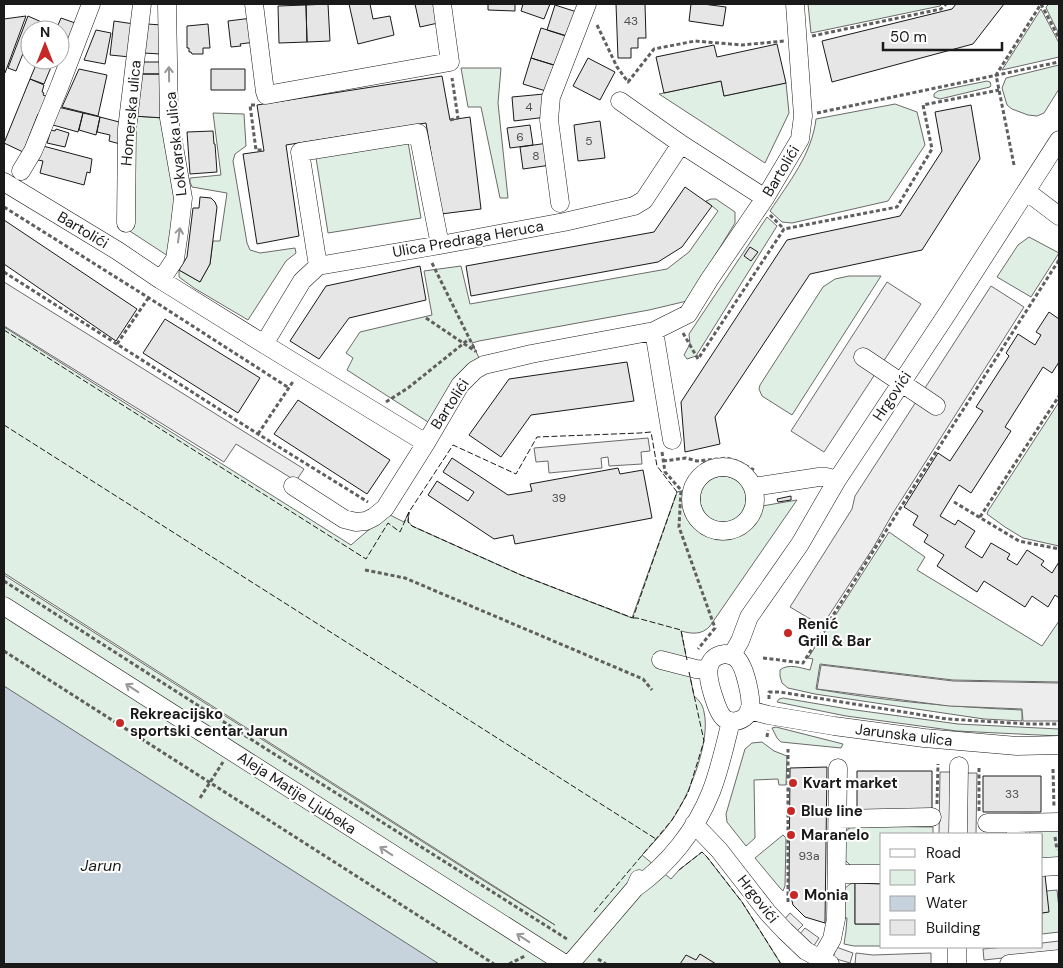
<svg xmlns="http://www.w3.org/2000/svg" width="1063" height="968" viewBox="0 0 1063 968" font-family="'DM Sans',sans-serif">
  <rect width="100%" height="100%" fill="#fff"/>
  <path fill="#e0efe3" stroke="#6a6a6a" d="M808,4H942L940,6L811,33Z
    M1049,4H1059V34L1047,10L1046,7Z
    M1041,9L1059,43V57L1002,70Z
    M1059,65V89L1044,113L1037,116L1028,115L1012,109L1007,105L1002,88L1006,78Z
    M461,68H501L498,103L508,198H500L481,107H468Z
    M721,81L724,96L786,83L789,113L765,163L659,94Z
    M987,81L990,82L991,85L990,87L940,99L934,97V94L938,91Z
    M895,104L917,112L925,145L888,201L792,223L782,222L770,211C789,182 812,154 816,119Z
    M213,113L244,114L246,146L235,154L233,161L247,243L250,250L260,253L295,248L296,253L286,261L248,320L194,288L179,277V270L200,282L210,264L213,241H220L227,193L192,187L190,182V178L221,175Z
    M133,116L164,118L176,204L168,256L119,224Z
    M408,142L421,218L328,233L316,158Z
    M711,199H716L735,212V223L687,301L649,310L479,341L472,343L480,360L428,422L347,370L353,358L346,353L360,332L432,315L424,271L461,266L470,304L667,269L689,252L718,211L706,201Z
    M767,217L777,226L696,356L687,359L684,355L690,344L689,334Z
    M1029,237L1059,253L1031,297L997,277L1018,245Z
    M849,276H881L792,415L762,396L759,389L760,385L823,287L835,279Z
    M4,327L351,545L372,527L390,515L404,522L409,512L408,521L412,526L521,575L632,618L677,492L685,490V504L690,518L708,535L730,538L751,526L762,506L797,500L710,626C702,635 692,634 681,631L694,696C699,700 703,705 704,712C711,741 689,796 672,820C663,833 652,844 642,855L671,879L679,870L702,852L707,857L742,902L781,964H4V575L489,884L555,925L4,573Z
    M1059,402V546L1023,538L1005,527L987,514L988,511Z
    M700 499a23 23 0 1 1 46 0a23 23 0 1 1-46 0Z
    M889,532L925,557L917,570L1042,646L1059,621V682L953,680L820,664L816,689C884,701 953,707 1022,710V721L984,719L815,694L788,688L782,683L780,676V670C788,663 801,668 810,670L813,659L808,658Z
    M783,698L848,709L958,724L1059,729V736L957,731L846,716L777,702L779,699Z
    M776,727L843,744L841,748L781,742L777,738L772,728Z
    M762,742L774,751L787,756L786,785H779L778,779L754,780L755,838L746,846L727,822L726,814L745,749L752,743Z
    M852,826L933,827V834H882V868H853L844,859L845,832Z
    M1059,827V860L1042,862V834H1029L1031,830Z
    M783,835L786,838L785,886L783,891L780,888L755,858Z
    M855,883V924H882V946H854L844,944L846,931L847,918H842L844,889L850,884Z
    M1057,890L1059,908V932L1042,934V913L1048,912L1046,891Z"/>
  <path fill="#ededed" stroke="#6a6a6a" d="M4,282L304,469L296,481L236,444L224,462L4,326Z
    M887,282L921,304L824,452L791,431Z
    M991,286L1024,307L893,513L873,548L822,626L790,607L852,509L855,496Z
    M648,438L650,451L641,452L642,464L609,466L608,457L601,458L602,468L549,473L548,461L536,462L534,448Z
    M821,665L953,681L1059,683V721H1023L1022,709L949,706L817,689Z
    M940,772H951L950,834H939Z
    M966,773H977L976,834H966Z
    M790,913L803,925L795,933L783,921Z
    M805,928L819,938L813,947L798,936Z
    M1059,941V952L984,960L983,949L1005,947H1042V943Z
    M836,947L853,953L850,963L833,958Z
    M856,953L873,955L931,953V964H855Z"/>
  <path fill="#c6d2dc" stroke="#6a6a6a" d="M4,686L439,964H4Z"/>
  <path fill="#e6e6e6" stroke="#1a1a1a" d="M328,4L330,41L307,42L306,5Z
    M349,4H370L373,19L390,16L394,35L358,44Z
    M415,4H436L438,23L420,27Z
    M488,4H515V11L488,10Z
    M523,4H550L544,19L521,11Z
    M616,4H645L646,38H638V48H631V58H618Z
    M691,4H703L726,7L723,26L689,21Z
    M956,4H1004L973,44L832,82L822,41L952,9Z
    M306,5L307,42L279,43L278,6Z
    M555,5L580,13L572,38L547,30Z
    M26,16L5,73H4V19Z
    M28,16L46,24L44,30H30V53L24,51L16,71L8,68Z
    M61,18L78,24L66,57L60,55V30H56Z
    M252,18L255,42L240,44L241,46L231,47L228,21Z
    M114,21L134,24L130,57L110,55Z
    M147,24L162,25L161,54L143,53Z
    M208,24L210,48H203V54H192L191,52H189V48H187V26Z
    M541,28L567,36L557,66L531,58Z
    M96,30L111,33L105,64L84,60Z
    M777,44L786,83L724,96L721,81L664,93L656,57L714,45L717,57Z
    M531,58L557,66L549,92L523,84Z
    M588,58L615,72L600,100L573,86Z
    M38,60H54L44,84L30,79Z
    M142,62H161V74H142Z
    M79,69L107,75L98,116L62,107Z
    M211,69H245V90H211Z
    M137,74H163L164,118L133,116Z
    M442,76L450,120L470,117L481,209L441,214L426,123L286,145L299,236L257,244L243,154L264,151L257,105Z
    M30,79L44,85L42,92L44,93L43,95L48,97L41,115L38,114L23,152L4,143Z
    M544,94L547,117L514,121L512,97Z
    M971,105L980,159L922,250L810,274L715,417L720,444L685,452L681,402L787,240L900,216L942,151L935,112Z
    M58,107L83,113L78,132L53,125Z
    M83,113L100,117L96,135L79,130Z
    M100,117L123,123L120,144L109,141L110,135L97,132Z
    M600,121L605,158L578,161L574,125Z
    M530,125L533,145L510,148L507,128Z
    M56,129L69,133L65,147L47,143L51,130L55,131Z
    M213,131L214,144H215L217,172L190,174L187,132Z
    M548,143L551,165L523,169L520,147Z
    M43,146L92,159L90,173L87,172L84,185L40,173L43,161L38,160Z
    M685,187L712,206L682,247L658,262L471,296L466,266L654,232Z
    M200,197L211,198L215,202L217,207L210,264L200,282L179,270L187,257L193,208H199Z
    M4,220L137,309L116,341L4,264Z
    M750,247L758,252L751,261L744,256Z
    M420,266L426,300L349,318L319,359L290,341L326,286Z
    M1049,312L1059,319V362L1052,373L1043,367L1005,427L1011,431L971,493L959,485L940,516L955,525L958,520L975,531L965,547L982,558L991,543L1010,554L1007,559L1017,565L1027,550L1044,561L1041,565L1052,573L1059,562V598L1055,595L1048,607L1032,596L1025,607L984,581L977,592L937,566L944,555L924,542L928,535L913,525L918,516L904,507L938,453L950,461L983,411L976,407L1009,356L1006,353L1018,334L1035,345L1041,335L1036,332Z
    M165,319L260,378L238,413L143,353Z
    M627,362L634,401L531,415L501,457L469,435L509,379Z
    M298,400L390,460L367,494L274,434Z
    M452,458L508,495L532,491L530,484L618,468L620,474L643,470L652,518L515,544L513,535L494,539L428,495L437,481L468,501L474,492L443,472Z
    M791,496V500L778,502L777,499Z
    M827,767L825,923L805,917L793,905L789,889L790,768Z
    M857,771H932V811H857Z
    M983,776H1041V812H983Z
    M1042,875H1045L1049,912L1042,913Z
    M855,883L882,884V924H855Z
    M700,954L716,964H680L686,955L696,960Z"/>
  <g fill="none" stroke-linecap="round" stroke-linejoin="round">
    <defs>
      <path id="minor" d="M254,4L265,92
        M266,95L450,62L442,4
        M620,101L681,144L765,198
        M21,171L33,151L60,85L91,4
        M4,182L118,251L161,280L264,344L426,443
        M1026,191L1059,216
        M560,203L549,120L551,97L587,4
        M126,223L127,129L142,4
        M318,266L300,152L418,133L440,245
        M161,280L175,259L179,232L183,198L169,118L167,4
        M654,331L672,440
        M264,344L302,281L318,266L440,245L564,222L634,206L644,200L681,144
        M863,357L936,406
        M691 499a32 32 0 1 1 64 0a32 32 0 1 1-64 0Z
        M293,486L344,519L356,522L366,521L374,517L385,508L426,443L460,385L475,370L484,365L531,354L654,331L688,314L709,280L765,198L800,139L803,116L795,4
        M753,487L819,477H827L837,480
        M4,606L565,964
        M725,654C729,655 733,655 736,658C745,665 752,699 750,709C749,711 747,715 746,716C741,721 730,724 725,719C719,715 715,701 713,695C708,679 702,657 725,654Z
        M732,655L740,641L749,617L800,544L837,480L947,314L1059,140
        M661,660L696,669L708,670
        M749,710L768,715L834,726L924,738L1017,746L1059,745
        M838,819L932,817
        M987,823H1016V834
        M1016,823L1059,822
        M694,824L719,850L768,913L785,931L806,951L830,964
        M958,834L959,766
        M1042,867L1059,866
        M837,874H882
        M635,888C668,865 696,830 711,792C720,769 725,745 731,721
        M820,960L832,939L836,919L838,768
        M570,964L635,888L639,879
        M957,964V947
        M1009,964L1059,959"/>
    </defs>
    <use href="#minor" stroke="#1a1a1a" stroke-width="19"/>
    <path stroke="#5f5f5f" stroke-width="3" stroke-dasharray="4 2.5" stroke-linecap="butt" d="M1041,4L1059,38
      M597,25L617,67L628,82L654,49L695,41L742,45L784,41
      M812,36L941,9L946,4
      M255,105H250L256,150H263
      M817,113L1059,62
      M450,120L458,118L452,78
      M1014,165L996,75L1041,4
      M4,207L149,298L289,388
      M770,215L784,229
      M432,263L476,352
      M4,272L258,434L368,502
      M426,318L475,351
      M683,333L698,359L784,229L897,207L932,149L923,105L999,90
      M117,344L149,297
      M386,402L408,388L469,339
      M258,434L294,380
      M662,452L665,472L681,490L679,527L715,628L698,649
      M663,461L686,458L697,461L727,458L737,461L754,470
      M954,502L1019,541L1059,549
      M980,517L1059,396
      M365,570L405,578L643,679L652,690
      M4,581L241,733L567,939
      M4,651L494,964
      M763,658L803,663L918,480L1059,260
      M769,699V692H780L947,719L1029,724H1059
      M767,737L768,730
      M1053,769L1054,808
      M200,798L223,762
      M937,804L938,764
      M979,811V767
      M1055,837L1057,850
      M788,902V749
      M598,959L606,964
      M509,964L525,956"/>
    <use href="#minor" stroke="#fff" stroke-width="18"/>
    <path stroke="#1a1a1a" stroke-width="1" stroke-dasharray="6 2.5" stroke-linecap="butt" d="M4,330L366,559L388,523L400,532L409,512L453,445L516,474L537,437L640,433L651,432L657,466L677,492L633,618L521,575L412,526L408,522L409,512
      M4,425L362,652L656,839
      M633,618H637L681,630L687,660
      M679,870L702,852L707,857L742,902L781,964
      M594,912L672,820L688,793L704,741L689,672"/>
  </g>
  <defs><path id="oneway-shaft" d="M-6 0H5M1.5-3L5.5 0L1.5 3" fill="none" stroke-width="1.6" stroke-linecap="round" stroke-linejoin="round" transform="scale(1.25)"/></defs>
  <g stroke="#989898">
    <use href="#oneway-shaft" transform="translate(169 74) rotate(-91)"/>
    <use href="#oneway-shaft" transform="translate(179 235) rotate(-82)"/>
    <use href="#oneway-shaft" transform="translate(132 688) rotate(-147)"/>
    <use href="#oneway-shaft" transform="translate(386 851) rotate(-147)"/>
    <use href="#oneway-shaft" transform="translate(523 938) rotate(-147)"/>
  </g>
  <g fill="#c62828" stroke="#fff" stroke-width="2">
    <circle cx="788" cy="633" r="5"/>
    <circle cx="120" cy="723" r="5"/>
    <circle cx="793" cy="783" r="5"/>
    <circle cx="791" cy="811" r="5"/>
    <circle cx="791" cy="835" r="5"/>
    <circle cx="794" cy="895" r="5"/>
  </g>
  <g text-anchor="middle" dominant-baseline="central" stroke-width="4" stroke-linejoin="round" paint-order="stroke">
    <g font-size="12" fill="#4d4d4d">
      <text x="631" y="21">43</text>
      <text x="529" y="107">4</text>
      <text x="520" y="137">6</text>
      <text x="589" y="141">5</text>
      <text x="536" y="156">8</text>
      <text x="559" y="498">39</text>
      <text x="1012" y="794">33</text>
      <text x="809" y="856">93a</text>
    </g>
    <g font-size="15" fill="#1a1a1a" stroke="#fff">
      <text transform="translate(131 113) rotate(-85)">Homerska ulica</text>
      <text transform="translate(176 144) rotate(-96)">Lokvarska ulica</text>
      <text transform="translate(781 171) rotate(-59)">Bartolići</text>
      <text transform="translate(83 230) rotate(31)">Bartolići</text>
      <text transform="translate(468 239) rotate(-10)">Ulica Predraga Heruca</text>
      <text transform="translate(892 396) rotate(-56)">Hrgovići</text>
      <text transform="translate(450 404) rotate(-57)">Bartolići</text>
      <text transform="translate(904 735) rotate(7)">Jarunska ulica</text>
      <text transform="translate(297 793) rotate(33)">Aleja Matije Ljubeka</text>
      <text transform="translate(758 899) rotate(52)">Hrgovići</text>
    </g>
    <g font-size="15" font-weight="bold" fill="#1a1a1a" stroke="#fff" text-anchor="start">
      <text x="798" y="624">Renić<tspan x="798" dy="17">Grill &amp; Bar</tspan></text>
      <text x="130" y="714">Rekreacijsko<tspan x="130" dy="17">sportski centar Jarun</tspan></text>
      <text x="803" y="783">Kvart market</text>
      <text x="801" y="811">Blue line</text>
      <text x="801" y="835">Maranelo</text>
      <text x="804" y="895">Monia</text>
    </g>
    <g font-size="16" font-style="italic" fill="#1a1a1a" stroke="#fff">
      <text x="101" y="865">Jarun</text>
    </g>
  </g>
  <rect width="1063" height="968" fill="none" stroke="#1a1a1a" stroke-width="10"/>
  <rect x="880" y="833" width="162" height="115" fill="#ffffff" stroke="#a3a3a3"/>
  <rect x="890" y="849" width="25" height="8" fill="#ffffff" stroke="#a3a3a3"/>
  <text x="926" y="858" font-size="15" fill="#1a1a1a">Road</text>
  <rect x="890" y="870" width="25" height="15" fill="#e0efe3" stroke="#a3a3a3"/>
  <text x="926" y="883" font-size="15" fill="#1a1a1a">Park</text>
  <rect x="890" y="896" width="25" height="15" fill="#c6d2dc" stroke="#a3a3a3"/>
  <text x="926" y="908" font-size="15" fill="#1a1a1a">Water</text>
  <rect x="890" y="920" width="25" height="15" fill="#e6e6e6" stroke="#a3a3a3"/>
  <text x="926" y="933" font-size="15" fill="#1a1a1a">Building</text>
  <g transform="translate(45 45)"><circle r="24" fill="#ffffff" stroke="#a3a3a3"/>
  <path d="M0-4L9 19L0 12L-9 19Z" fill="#c62828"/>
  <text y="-8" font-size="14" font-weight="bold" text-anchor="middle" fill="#1a1a1a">N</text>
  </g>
  <path d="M883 42v8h119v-8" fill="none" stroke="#1a1a1a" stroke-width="2.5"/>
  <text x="890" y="42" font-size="15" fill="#1a1a1a" stroke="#ffffff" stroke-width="4" paint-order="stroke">50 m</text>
</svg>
